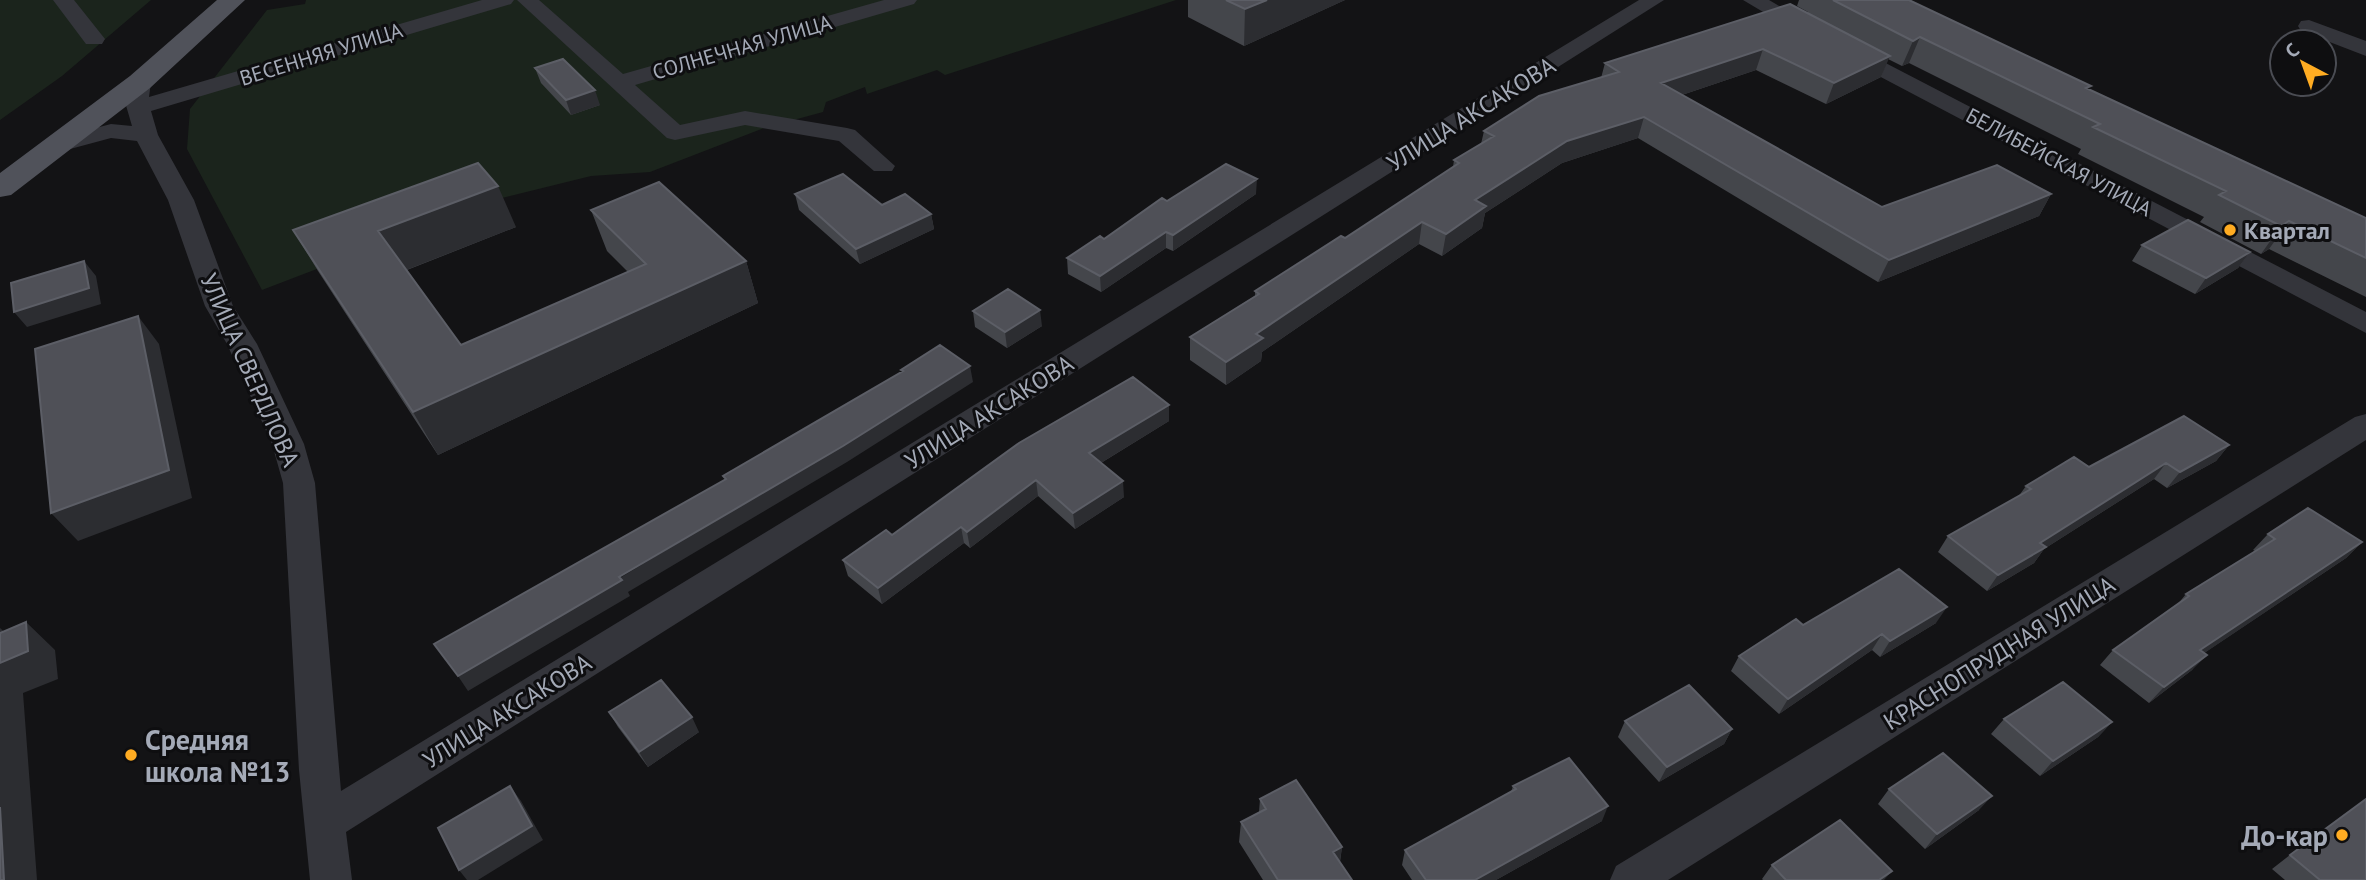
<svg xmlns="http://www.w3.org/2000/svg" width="2366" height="880" viewBox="0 0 2366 880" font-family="'PT Sans',sans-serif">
  <rect width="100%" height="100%" fill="#131315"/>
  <path fill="#1b241c" d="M0,0H151L62,76L0,120Z
    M306,0H1176L945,75L937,70L867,94L865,87L826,102L823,112L764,128L650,172L591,176L502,198L262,290L187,149L190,109L267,10L305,4Z"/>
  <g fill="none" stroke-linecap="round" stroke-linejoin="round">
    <path fill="#34353b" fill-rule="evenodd" d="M53,0H74L105,39L102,44H86Z
      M482,0H514L511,4L151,111L158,135L194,200L233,306L257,344L304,444L315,483L341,791L1639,0H1664L346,832L352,880H310L299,770L283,483L272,444L227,344L205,306L168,200L137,141L111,138L59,152L50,150L47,145L50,140L111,124L132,126L125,102L132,77H148L151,82L149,97Z
      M517,0H539L623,74L884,0H917L914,4L635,85L680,125L745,111L847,128L855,130L895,166L892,171H874L839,141L745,125L675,140L667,138Z
      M1743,0H1769L1819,29L1808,35L1800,34Z
      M2309,20L2366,41V56L2301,31L2298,26L2301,21Z
      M1847,43L2366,312V333L1839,55L1836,50Z
      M2366,414V440L1668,880H1610L1616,866L2355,417Z"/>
    <path fill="#50525a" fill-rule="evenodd" d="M217,0H245L150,88L11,195L0,197V173L130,76Z"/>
  </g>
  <path fill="#44464b" d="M1188,0H1345L1244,46L1188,17Z
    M1799,0H1909L2089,89L2366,218V297L2269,249L2261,254L2200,222L2204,217L2078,154L2081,149L1909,63L1902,66L1888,59L1881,77L1826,104L1756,70L1682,95L1882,207L2051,194L2039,216L1878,282L1638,138L1562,163L1485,213L1482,228L1442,256L1419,244L1262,352L1261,361L1226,385L1190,360V337L1255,296V291L1345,238L1453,167L1454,160L1481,144L1484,131L1601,78L1605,63L1808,13V12L1797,6Z
    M535,68L600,105L571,115L541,83Z
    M795,194L931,214L934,229L860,264L799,210Z
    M1256,194L1173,251L1166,248L1101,292L1068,274L1067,258L1104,239L1167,201Z
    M591,210L746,261L758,303L438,455L318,271L293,230L516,227L407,270L461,345L628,272L607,251Z
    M2142,245L2250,252L2238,268L2195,294L2132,261Z
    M973,311L1042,326L1007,348L975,327Z
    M1169,405V421L1101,463L1124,497L1075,529L1038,496L970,548L964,543L882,604L848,576L843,560L892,535Z
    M2229,445L2216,461L2167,488L2154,479L2044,549L2034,563L1987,591L1938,552L1948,536L2018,497L2026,486L2089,467Z
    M2268,534L2362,542L2346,558L2204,653L2192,670L2149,703L2100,665L2113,650L2177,605L2186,594L2255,551L2253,550Z
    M1936,623L1880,657L1872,650L1779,714L1731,671L1739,656L1803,625Z
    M609,712L699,732L648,767L618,727Z
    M2004,719L2112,722L2098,737L2040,776L1991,734Z
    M1625,721L1732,729L1724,744L1659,782L1618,737Z
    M1513,786L1602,821L1496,880H1412L1402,865L1405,850L1511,792Z
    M1889,789L1979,810L1925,849L1878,804Z
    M1260,799L1342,847L1340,862L1352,880H1263L1239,842L1241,822L1259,812Z
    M2290,855L2366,880H2285L2272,869Z
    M1772,865L1884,880H1763L1762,879Z"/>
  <path fill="#2c2d31" d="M1267,0H1345L1244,46L1245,9Z
    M1920,37L1909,63L1902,66L1913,41Z
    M1763,49L1756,70L1655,104L1661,83Z
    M1890,56L1881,77L1826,104L1834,83Z
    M595,90L600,105L571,115L566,100Z
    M1644,117L1638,138L1562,163L1485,213L1482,228L1442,256L1446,234L1475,200L1567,141Z
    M1257,179L1256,194L1173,251V235Z
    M498,186L516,227L401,272L378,231Z
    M2051,194L2039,216L1878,282L1889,260Z
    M931,214L934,229L860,264L856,249Z
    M2289,221L2269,249L2261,254L2281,226Z
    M1422,222L1419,244L1262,352L1261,361L1226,385V362L1256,334Z
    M1166,232V248L1101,292L1100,276Z
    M2250,252L2238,268L2195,294L2206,278Z
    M84,261L96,276L101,304L27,327L14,312Z
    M746,261L758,303L438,455L413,412Z
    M1040,310L1042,326L1007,348L1005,332Z
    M138,316L159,344L192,498L78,541L51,513Z
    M970,366L973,382L847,462L628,592L630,596L468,691L458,676Z
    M1169,405V421L1091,469L1089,453Z
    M2229,445L2216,461L2167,488L2180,472Z
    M2166,463L2154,479L2044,549L2034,563L1987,591L1998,575L2040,543Z
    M1036,480L1038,496L970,548L967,532Z
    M1123,481L1124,497L1075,529L1073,513Z
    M961,527L964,543L882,604L878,588Z
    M2362,542L2346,558L2185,666L2200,650Z
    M1947,607L1936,623L1880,657L1890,641Z
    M26,622L55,650L58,679L23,693L37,880H4L0,807V628L20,646Z
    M1882,634L1872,650L1779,714L1788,699Z
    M2207,655L2192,670L2149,703L2164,687Z
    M692,717L699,732L648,767L639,752Z
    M2112,722L2098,737L2040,776L2053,761Z
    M1732,729L1724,744L1659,782L1667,767Z
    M510,786L521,801L543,840L478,880H467L459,870Z
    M1992,796L1979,810L1925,849L1937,834Z
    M1608,806L1602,821L1496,880H1475Z
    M1342,847L1339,867L1333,852Z
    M1892,871L1884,880H1879Z"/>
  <path fill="#4f5057" stroke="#5c5e66" stroke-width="2" d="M1226,0H1267L1245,9Z
    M1833,0H1909L2091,86L2086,88L2366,218V258L2289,221L2281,226L2219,195L2226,191L2093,127L2100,124L1920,37L1913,41Z
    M1790,4L1890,56L1834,83L1763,49L1661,83L1882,207L1997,165L2051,194L1889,260L1644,117L1567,141L1475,200L1486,206L1446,234L1422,222L1256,334L1263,338L1226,362L1190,337L1259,294L1255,291L1341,236L1345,238L1459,163L1454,160L1494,136L1484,131L1539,96L1619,72L1605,63Z
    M563,59L595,90L566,100L535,68Z
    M478,163L498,186L378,231L461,345L646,264L591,210L659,182L746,261L413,412L293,230Z
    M1226,164L1257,179L1173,235L1166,232L1100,276L1067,258L1100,236L1104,239L1162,198L1167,201Z
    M843,174L882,205L905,194L931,214L856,249L795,194Z
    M2188,220L2250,252L2206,278L2142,245Z
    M84,261L89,288L14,312L11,283Z
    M1008,289L1040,310L1005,332L973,311Z
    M138,316L169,470L51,513L35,349Z
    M940,345L970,366L843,446L619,577L622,580L458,676L434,644L726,479L723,476L903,371L901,370Z
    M1133,377L1169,405L1089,453L1123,481L1073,513L1036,480L967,532L961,527L878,588L843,560L886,530L892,535L1019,443Z
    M2184,416L2229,445L2180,472L2166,463L2040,543L2046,547L1998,575L1948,536L2031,489L2026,486L2074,457L2089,467Z
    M2308,508L2362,542L2200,650L2207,655L2164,687L2113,650L2189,596L2186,594L2275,539L2268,534Z
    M1899,569L1947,607L1890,641L1882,634L1788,699L1739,656L1796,619L1803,625Z
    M26,622L28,651L0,663V633Z
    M661,680L692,717L639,752L609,712Z
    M2063,682L2112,722L2053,761L2004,719Z
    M1689,685L1732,729L1667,767L1625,721Z
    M1943,753L1992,796L1937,834L1889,789Z
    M1569,758L1608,806L1475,880H1426L1405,850L1516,789L1513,786Z
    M1296,780L1342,847L1333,852L1352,880H1278L1241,822L1266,809L1260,799Z
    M510,786L532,826L459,870L438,828Z
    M2366,799V880H2320L2290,855Z
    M0,807L4,880H0Z
    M1840,820L1892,871L1879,880H1786L1772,865Z"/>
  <g fill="#ffac22" stroke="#0e0e10" stroke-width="2.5">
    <circle cx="2230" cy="230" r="7"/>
    <circle cx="131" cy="755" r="7"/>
    <circle cx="2342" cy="835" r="7"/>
  </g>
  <g text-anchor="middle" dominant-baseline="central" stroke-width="6" stroke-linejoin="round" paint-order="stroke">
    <g font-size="21" fill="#a4aab7" stroke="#0e0e10">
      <text transform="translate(742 47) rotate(-16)">СОЛНЕЧНАЯ УЛИЦА</text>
      <text transform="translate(321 54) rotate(-17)">ВЕСЕННЯЯ УЛИЦА</text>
      <text transform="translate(2059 162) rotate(28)">БЕЛИБЕЙСКАЯ УЛИЦА</text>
    </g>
    <g font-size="24" fill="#a4aab7" stroke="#0e0e10">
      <text transform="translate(1471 114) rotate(-32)">УЛИЦА АКСАКОВА</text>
      <text transform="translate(250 370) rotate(66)">УЛИЦА СВЕРДЛОВА</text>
      <text transform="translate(989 412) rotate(-32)">УЛИЦА АКСАКОВА</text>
      <text transform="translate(1999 653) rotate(-32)">КРАСНОПРУДНАЯ УЛИЦА</text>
      <text transform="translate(507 711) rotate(-32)">УЛИЦА АКСАКОВА</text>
    </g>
    <g font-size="24" font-weight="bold" fill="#a4aab7" stroke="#0e0e10" text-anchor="start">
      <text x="2244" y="230">Квартал</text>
    </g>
    <g font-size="28" font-weight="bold" fill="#a4aab7" stroke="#0e0e10" text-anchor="start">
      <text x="145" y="739">Средняя<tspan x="145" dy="32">школа №13</tspan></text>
      <text x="2328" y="835" text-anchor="end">До-кар</text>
    </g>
  </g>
  <g transform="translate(2303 63) rotate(319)"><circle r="33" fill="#0e0e10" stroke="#4a4c53" stroke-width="2"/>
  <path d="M0-5L12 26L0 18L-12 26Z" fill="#ffac22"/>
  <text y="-10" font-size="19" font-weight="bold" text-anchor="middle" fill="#a4aab7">С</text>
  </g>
</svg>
